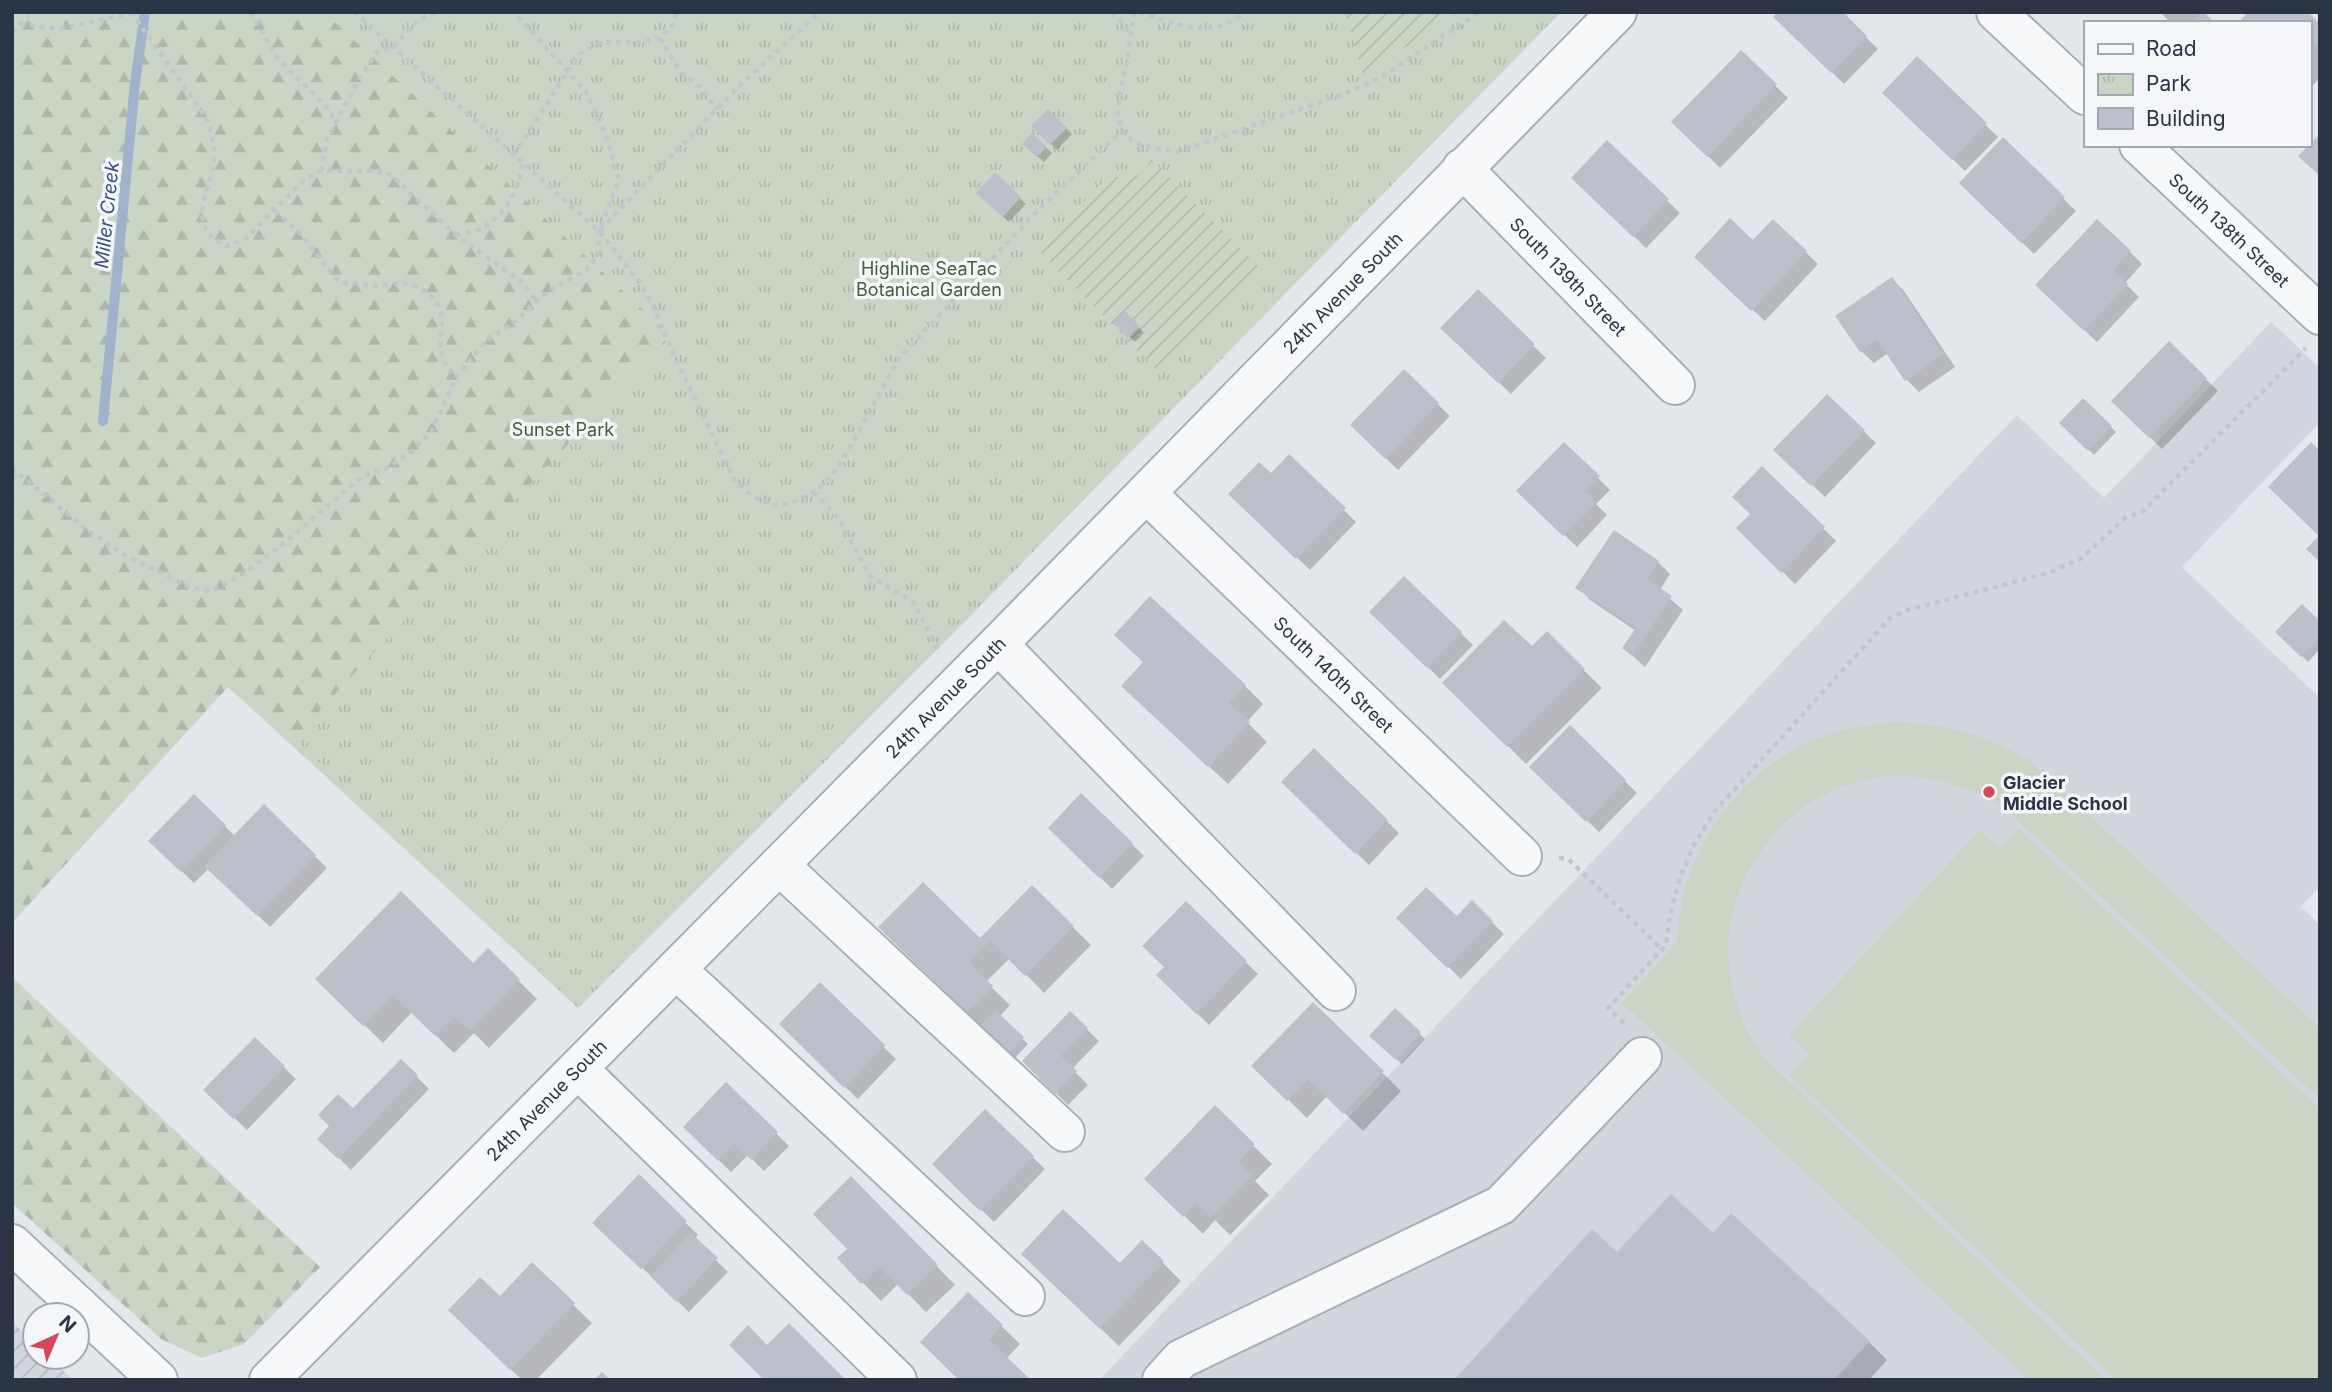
<svg xmlns="http://www.w3.org/2000/svg" width="2332" height="1392" viewBox="0 0 2332 1392" font-family="Inter,sans-serif">
  <defs>
    <pattern id="industrial-furrows" width="10" height="10" patternUnits="userSpaceOnUse" patternTransform="scale(1.75)"><rect width="10" height="10" fill="#d2d6de"/><path d="M-1 1l2-2M0 10L10 0M9 11l2-2" fill="none" stroke="#b4b8c0"/></pattern>
    <pattern id="forest-firs" width="22" height="20" patternUnits="userSpaceOnUse" patternTransform="scale(1.75)"><rect width="22" height="20" fill="#c9d6c5"/><path d="M5 1l3.5 6h-7zM16 11l3.5 6h-7z" fill="#adb8ab"/></pattern>
    <pattern id="park-tufts" width="24" height="20" patternUnits="userSpaceOnUse" patternTransform="scale(1.75)"><rect width="24" height="20" fill="#c9d6c5"/><path d="M3 7l-1-3M5 7V3M7 7l1-3M15 17l-1-3M17 17v-4M19 17l1-3" fill="none" stroke="#adb8ab"/></pattern>
    <pattern id="garden-furrows" width="10" height="10" patternUnits="userSpaceOnUse" patternTransform="scale(1.75)"><rect width="10" height="10" fill="#c9d6c5"/><path d="M-1 1l2-2M0 10L10 0M9 11l2-2" fill="none" stroke="#adb8ab"/></pattern>
  </defs>
  <rect width="100%" height="100%" fill="#e4e7ec"/>
  <path fill="#d2d6de" d="M2271,322L2320,368V422L2182,567L2320,698V886L2301,907L2320,925V1380H1099L2017,415L2104,498Z"/>
  <path fill="url(#industrial-furrows)" d="M12,1322L35,1343V1357H49L73,1380H12Z"/>
  <path fill="url(#forest-firs)" d="M12,12H1561L578,1008L228,687L12,923Z
    M12,977L320,1267L244,1344L202,1358L161,1339L12,1203Z"/>
  <path fill="url(#park-tufts)" d="M324,12H1561L936,651L578,1008L294,738L670,335Z"/>
  <path fill="url(#garden-furrows)" d="M1345,12H1459L1363,75Z
    M1151,159L1260,268L1158,371L1036,248L1111,175C1128,183 1143,177 1151,159Z"/>
  <path fill="#c9d6c5" d="M1893,722C1949,724 1980,733 2029,760L2320,1028V1099L2000,804C1971,789 1942,778 1908,776C1806,771 1719,866 1729,967C1732,1000 1745,1028 1762,1056L2106,1380H2029L1622,1003L1677,942C1680,852 1739,766 1825,736C1847,728 1870,725 1893,722Z
    M2019,829L2320,1109L2319,1380H2117L1790,1076L1810,1054L1789,1035L1980,830L2000,849Z"/>
  <path fill="#0003" d="M1840,12L1878,49L1844,84L1775,17Z
    M2160,12H2201L2212,23H2171Z
    M2305,12L2320,26V78L2309,89V23Z
    M1741,52L1788,98L1720,168L1673,122Z
    M1917,58L1998,137L1965,171L1884,93Z
    M1048,111L1072,134L1057,150L1033,126Z
    M1032,135L1052,153L1044,162L1024,144Z
    M2003,140L2076,211L2034,254L1961,183Z
    M1607,143L1680,213L1646,248L1574,178Z
    M995,175L1026,204L1009,222L978,193Z
    M1773,221L1818,264L1765,321L1708,269L1753,243Z
    M2130,252L2142,264L2125,283L2139,297L2097,342L2049,297Z
    M1892,279L1904,291L1955,367L1919,392L1906,379L1888,353L1874,363L1861,351Z
    M1478,292L1546,358L1511,394L1443,328Z
    M1125,313L1144,333L1135,342L1115,323Z
    M2169,343L2218,391L2162,449L2113,401Z
    M1404,372L1450,416L1398,470L1352,425Z
    M1827,396L1876,443L1825,497L1788,462Z
    M2083,400L2116,432L2094,455L2062,423Z
    M1564,444L1610,490L1596,504L1607,515L1577,547L1519,491Z
    M1289,456L1356,522L1310,570L1231,494L1271,475Z
    M1762,468L1836,541L1795,584L1738,528L1752,514Z
    M1658,562L1670,574L1660,590L1683,610L1645,667L1624,648L1636,631L1590,600L1578,587Z
    M1404,578L1473,645L1440,679L1371,612Z
    M2320,623V649L2308,662L2278,632Z
    M1547,634L1602,688L1526,764L1445,683L1532,649Z
    M1245,686L1263,704L1247,722L1267,742L1228,784L1142,704Z
    M1570,727L1637,793L1599,832L1532,767Z
    M1314,750L1399,833L1369,865L1283,782Z
    M1082,795L1144,856L1112,889L1050,828Z
    M194,796L235,836L264,807L327,868L270,927L209,868L194,883L151,841Z
    M1032,887L1091,945L1044,993L1010,958L986,982L1010,1005L999,1017L1028,1044L1014,1059L881,927L980,941Z
    M1472,903L1504,934L1461,979L1398,918H1457Z
    M1186,904L1258,974L1209,1025L1158,975L1166,967Z
    M488,950L537,999L489,1048L474,1033L454,1053L412,1012L383,1043L317,979L473,965Z
    M820,985L896,1059L858,1099L781,1024Z
    M1313,1005L1401,1091L1363,1131L1327,1096L1307,1118L1254,1066Z
    M1395,1011L1425,1039L1402,1064L1372,1036Z
    M1070,1013L1099,1041L1072,1069L1088,1085L1068,1105L1024,1061Z
    M255,1039L296,1079L247,1130L206,1090Z
    M401,1061L429,1089L351,1170L320,1139L353,1111Z
    M726,1085L789,1146L764,1171L748,1155L731,1172L685,1127Z
    M1215,1108L1272,1164L1255,1181L1269,1195L1230,1235L1215,1220L1203,1234L1147,1179Z
    M985,1111L1045,1169L994,1222L934,1164Z
    M639,1177L698,1235L694,1239L728,1272L689,1312L595,1223Z
    M851,1179L955,1285L926,1312L898,1284L881,1301L839,1259L850,1249Z
    M1713,1236L1869,1342L1887,1360L1869,1380H1456L1617,1255Z
    M1142,1242L1181,1281L1119,1346L1041,1272L1120,1266Z
    M532,1265L592,1323L536,1380H522L450,1310L500,1298Z
    M968,1294L1020,1344L1006,1359L960,1380Z"/>
  <g fill="none" stroke-linecap="round" stroke-linejoin="round">
    <path stroke="#9fb4cc" stroke-width="10" d="M103,421L135,83L145,12"/>
  </g>
  <path fill="#bbc0ca" d="M1777,12H1843L1867,36L1831,73L1773,17Z
    M2202,12H2204L2215,23H2192Z
    M2248,12H2308L2320,24V41L2309,52V23H2238Z
    M1741,50L1777,84L1707,157L1671,122Z
    M1917,56L1987,123L1952,160L1882,93Z
    M1048,109L1067,128L1050,145L1031,126Z
    M1032,133L1047,147L1037,157L1022,144Z
    M2320,134V176L2298,156Z
    M2003,137L2065,197L2021,243L1959,183Z
    M1607,140L1669,199L1633,237L1571,178Z
    M995,172L1021,197L1003,217L976,193Z
    M1730,218L1753,240L1773,219L1807,251L1751,311L1694,257Z
    M2097,219L2131,251L2113,270L2128,284L2084,331L2035,285Z
    M1892,277L1944,354L1905,381L1877,340L1860,352L1835,316Z
    M1478,289L1535,344L1498,383L1440,328Z
    M1125,311L1140,326L1128,338L1113,323Z
    M2169,341L2207,378L2149,438L2111,401Z
    M1404,369L1439,403L1385,459L1350,425Z
    M1827,394L1865,430L1811,486L1773,450Z
    M2083,398L2112,426L2088,451L2059,423Z
    M1564,442L1600,476L1585,491L1597,502L1563,536L1516,491Z
    M2311,442L2320,451V562L2306,549L2319,536L2268,487Z
    M1289,454L1346,508L1296,559L1228,494L1259,462L1271,473Z
    M1762,466L1825,527L1781,573L1736,528L1750,514L1732,497Z
    M1614,530L1659,561L1647,579L1672,596L1632,656L1622,648L1636,628L1575,588Z
    M1404,576L1462,632L1427,668L1369,612Z
    M1150,596L1246,685L1229,703L1250,722L1208,767L1121,686L1143,662L1114,635Z
    M2302,604L2320,621V638L2301,657L2275,632Z
    M1504,620L1532,646L1547,631L1585,669L1507,747L1442,683Z
    M1570,725L1626,780L1586,822L1529,767Z
    M1314,748L1388,820L1355,854L1281,782Z
    M1081,793L1133,843L1099,878L1048,828Z
    M194,794L226,825L181,872L148,841Z
    M264,804L316,855L257,916L204,866Z
    M923,882L980,938L1032,885L1074,926L1025,976L990,941L969,962L993,986L967,1013L878,927Z
    M1426,887L1457,916L1472,900L1493,921L1447,968L1396,918Z
    M401,891L473,963L488,948L520,979L470,1031L455,1016L435,1036L393,995L363,1026L315,979Z
    M1186,901L1247,961L1196,1014L1156,975L1164,967L1142,946Z
    M820,982L885,1045L844,1088L779,1024Z
    M1313,1002L1384,1071L1343,1114L1308,1079L1287,1101L1251,1066Z
    M1395,1008L1421,1032L1396,1060L1369,1036Z
    M995,1010L1024,1037L1008,1055L978,1028Z
    M1070,1011L1088,1028L1061,1056L1077,1071L1055,1094L1022,1061Z
    M255,1037L285,1066L233,1119L203,1090Z
    M401,1059L418,1075L338,1159L317,1139L329,1126L318,1115L338,1094L353,1108Z
    M726,1082L778,1132L751,1160L734,1144L718,1161L683,1127Z
    M1215,1105L1255,1144L1238,1162L1252,1176L1211,1218L1196,1203L1183,1217L1144,1179Z
    M985,1109L1034,1156L980,1211L932,1164Z
    M639,1174L687,1221L641,1269L592,1223Z
    M851,1176L938,1265L907,1295L879,1266L861,1284L837,1258L847,1249L813,1214Z
    M1671,1194L1713,1233L1731,1213L1870,1341L1834,1380H1454L1592,1229L1617,1252Z
    M1063,1209L1120,1263L1142,1240L1164,1261L1100,1329L1021,1254Z
    M691,1233L718,1258L676,1302L650,1276Z
    M532,1262L575,1303L510,1370L448,1310L480,1277L500,1296Z
    M968,1292L1003,1325L989,1340L1031,1380H959L920,1342Z
    M789,1323L846,1380H764L729,1345L748,1325L767,1345Z
    M602,1372L610,1380H594Z"/>
  <g fill="none" stroke-linecap="round" stroke-linejoin="round">
    <defs>
      <g id="minor">
        <path d="M1996,12L2085,95"/>
        <path id="s1" d="M2139,145L2320,315"/>
        <path id="s2" d="M1462,168L1675,385"/>
        <path id="s3" d="M1146,493L1522,856"/>
        <path d="M998,644L1336,991"/>
        <path d="M779,865L1065,1132"/>
        <path d="M676,969L1025,1296"/>
        <path d="M578,1069L897,1380"/>
        <path d="M12,1244L158,1380"/>
        <path id="s4" d="M269,1380L998,644L1617,12"/>
        <path d="M1162,1380L1181,1359L1501,1205L1642,1057"/>
      </g>
    </defs>
    <use href="#minor" stroke="#a9aeb7" stroke-width="42"/>
    <path stroke="#c2c5cb" stroke-width="4.5" stroke-dasharray="5 5" stroke-linecap="butt" d="M131,12L206,117C210,130 216,145 214,159C210,193 184,227 226,246L244,240L305,179L321,171H373L390,174L456,235L523,283L536,301
      M251,12L277,58L326,106L335,121
      M354,12L599,231L737,88L820,12
      M1112,12L1131,34
      M1134,12L1127,62L1120,91L1118,115L1122,131L1132,140L1144,146L1177,152L1352,91L1383,76L1479,12
      M1140,12C1176,24 1212,41 1245,12
      M20,24L59,29L131,13
      M12,32L32,12
      M660,38L681,73L699,86L709,98L716,110
      M514,155L579,54L602,42H641L660,38L673,25L677,12
      M321,171L327,139L360,77L377,52L394,46L419,19L436,12
      M275,211L299,232L339,282C350,283 361,285 372,286C385,286 402,280 415,286C469,311 418,348 457,376
      M600,232L640,283L653,306L676,360L735,481L752,496L772,505L789,504L814,492L831,477L848,451L899,358L1039,209L1122,131
      M456,235C464,233 475,232 483,228C506,213 518,190 523,164
      M12,468L87,530L125,555L192,588L211,591L243,574L288,540L357,481L370,473L385,469L409,454L431,432L457,376L485,342L516,321L536,301L553,288L586,270L598,255L599,231L619,180L607,138L586,92L514,12
      M12,479L19,473
      M814,492L839,519L869,575L914,603L939,651
      M1559,858L1568,859L1662,949
      M1624,1023L1608,1008L1666,945L1670,915L1680,878L1695,843L1714,812L1890,618L1904,611L2048,573L2082,558L2126,517L2142,512L2306,348"/>
    <use href="#minor" stroke="#f7f8fa" stroke-width="38"/>
  </g>
  <circle fill="#d1495b" stroke="#f4f6f9" stroke-width="2.5" cx="1989" cy="792" r="7"/>
  <g text-anchor="middle" dominant-baseline="central" stroke-width="7" stroke-linejoin="round" paint-order="stroke">
    <g font-size="18" fill="#2b3445" stroke="#f4f6f9">
      <text stroke="none"><textPath href="#s1" startOffset="124">South 138th Street</textPath></text>
      <text stroke="none"><textPath href="#s2" startOffset="152">South 139th Street</textPath></text>
      <text stroke="none"><textPath href="#s4" startOffset="1528">24th Avenue South</textPath></text>
      <text stroke="none"><textPath href="#s3" startOffset="261">South 140th Street</textPath></text>
      <text stroke="none"><textPath href="#s4" startOffset="961">24th Avenue South</textPath></text>
      <text stroke="none"><textPath href="#s4" startOffset="394">24th Avenue South</textPath></text>
    </g>
    <g font-size="18" fill="#3f6138" stroke="#f4f6f9">
      <text x="929" y="268">Highline SeaTac<tspan x="929" dy="21">Botanical Garden</tspan></text>
      <text x="563" y="429">Sunset Park</text>
    </g>
    <g font-size="18" font-weight="bold" fill="#2b3445" stroke="#f4f6f9" text-anchor="start">
      <text x="2003" y="782">Glacier<tspan x="2003" dy="21">Middle School</tspan></text>
    </g>
    <g font-size="19" font-style="italic" fill="#34527a" stroke="#f4f6f9">
      <text transform="translate(107 215) rotate(-84)">Miller Creek</text>
    </g>
  </g>
  <rect width="2332" height="1392" fill="none" stroke="#2b3445" stroke-width="28"/>
  <rect x="2084" y="21" width="228" height="126" fill="#f4f6f9" stroke="#a4a8b1" stroke-width="2"/>
  <rect x="2098" y="44" width="35" height="10" fill="#f7f8fa" stroke="#a4a8b1" stroke-width="2"/>
  <text x="2146" y="56" font-size="21" fill="#2b3445">Road</text>
  <rect x="2098" y="74" width="35" height="21" fill="url(#park-tufts)" stroke="#a4a8b1" stroke-width="2"/>
  <text x="2146" y="91" font-size="21" fill="#2b3445">Park</text>
  <rect x="2098" y="108" width="35" height="21" fill="#bbc0ca" stroke="#a4a8b1" stroke-width="2"/>
  <text x="2146" y="126" font-size="21" fill="#2b3445">Building</text>
  <g transform="translate(56 1336) rotate(44)"><circle r="33" fill="#f4f6f9" stroke="#a4a8b1" stroke-width="2"/>
  <path d="M0-5L12 26L0 18L-12 26Z" fill="#d1495b"/>
  <text y="-10" font-size="19" font-weight="bold" text-anchor="middle" fill="#2b3445">N</text>
  </g>
</svg>
